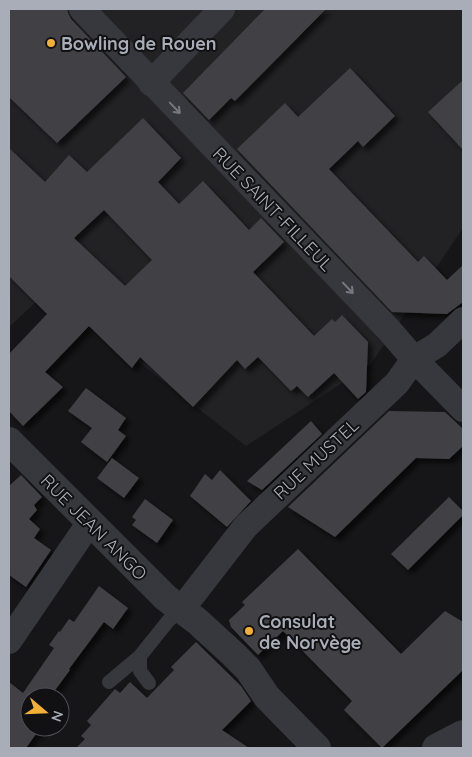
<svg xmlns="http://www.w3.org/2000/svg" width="472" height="757" viewBox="0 0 472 757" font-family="Quicksand,sans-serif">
  <defs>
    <filter id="shadow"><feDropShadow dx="4.5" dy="4.5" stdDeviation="2.5" flood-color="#0009"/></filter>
  </defs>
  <rect width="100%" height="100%" fill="#161618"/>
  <path fill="#222225" d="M9,9H463V228L371,364L246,446L48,291L9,327Z"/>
  <path fill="#404145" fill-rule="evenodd" filter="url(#shadow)" d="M9,9H67L68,13L71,19L126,77L57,143L9,97Z
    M265,9H326L235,101L231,98L209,120L183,93Z
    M350,68L395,116L363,147L358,141L329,169L418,262L424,256L447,280L463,265V302L447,314L392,312L237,149L285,103L298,117Z
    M463,80V150L428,112Z
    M143,118L181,158L158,182L179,204L203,181L249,230L261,218L284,242L253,272L314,336L332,319L335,322L342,315L368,342L366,392L358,399L334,373L308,397L297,386L291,391L258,357L245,369L237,360L193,407L140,357L132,368L89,326L45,372L63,387L23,426L9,411V354L47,314L9,276V148L45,182L69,155L87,172ZM104,210L152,260L125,286L74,238Z
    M86,388L126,418L118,430L126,436L107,462L81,442L92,428L68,411Z
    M389,411L445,412L463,429V446L449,459L416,458L335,537L288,507Z
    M311,421L322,434L262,490L247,481Z
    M112,458L139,478L124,498L97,478Z
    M220,470L251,501L227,527L190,496L205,474L212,480Z
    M21,475L42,497L34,505L37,510L29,519L40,529L34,538L51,550L26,587L9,575V486Z
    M449,497L463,511V515L408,570L391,554Z
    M145,499L173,520L157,543L132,525L136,520L132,517Z
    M298,549L401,654L445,611L463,622V670L382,748L344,710L352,701L283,631L258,655L231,627L229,620L245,605L242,602Z
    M99,586L128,608L113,629L104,622L69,669L70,670L50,697H30V724L28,727H41L26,748H9V682L23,693L54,648L49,645L59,631L60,632L69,619L74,622Z
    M196,642L241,686L251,701L222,730L249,748H76L85,739L81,736L91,725L87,721L115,689L120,693L130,682L147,698L174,670L171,667Z"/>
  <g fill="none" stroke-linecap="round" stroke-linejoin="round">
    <path stroke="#37383d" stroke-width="14" d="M109,682L140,656
      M149,683L140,671V656L169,620L181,610"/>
    <path stroke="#37383d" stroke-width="26" d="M82,9L389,330L414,359L463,409
      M151,83L222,9
      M181,610L246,526L397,383L414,359L437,345L463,320
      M9,641L90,522"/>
    <path stroke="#37383d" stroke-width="28" d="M9,441L166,598L197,621L233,654L248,669L267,697L317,748
      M436,748L463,734"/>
  </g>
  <defs><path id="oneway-shaft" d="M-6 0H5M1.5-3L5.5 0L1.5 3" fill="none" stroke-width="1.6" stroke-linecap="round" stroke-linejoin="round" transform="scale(1.25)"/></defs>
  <g stroke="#757881">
    <use href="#oneway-shaft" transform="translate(175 108) rotate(46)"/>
    <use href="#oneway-shaft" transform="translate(348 288) rotate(46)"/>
  </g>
  <g fill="#f2b134" stroke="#111113" stroke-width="2">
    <circle cx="51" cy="43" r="5"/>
    <circle cx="249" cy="631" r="5"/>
  </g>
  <g text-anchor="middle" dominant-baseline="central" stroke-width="4" stroke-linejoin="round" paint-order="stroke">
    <g font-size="18" font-weight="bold" fill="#a8adb8" stroke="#111113" text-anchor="start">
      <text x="61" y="43">Bowling de Rouen</text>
      <text x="259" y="621">Consulat<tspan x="259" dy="21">de Norvège</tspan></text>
    </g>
    <g font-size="18" fill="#a8adb8" stroke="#111113">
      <text transform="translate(273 209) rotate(46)">RUE SAINT-FILLEUL</text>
      <text transform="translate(316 459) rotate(-43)">RUE MUSTEL</text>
      <text transform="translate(94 527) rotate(45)">RUE JEAN ANGO</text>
    </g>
  </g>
  <rect width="472" height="757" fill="none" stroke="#a8adb8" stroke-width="20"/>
  <g transform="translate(45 712) rotate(109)"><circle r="24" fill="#111113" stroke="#4d4f55"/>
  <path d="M0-4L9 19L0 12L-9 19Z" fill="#f2b134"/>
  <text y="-8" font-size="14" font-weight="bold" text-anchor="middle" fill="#a8adb8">N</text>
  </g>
</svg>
